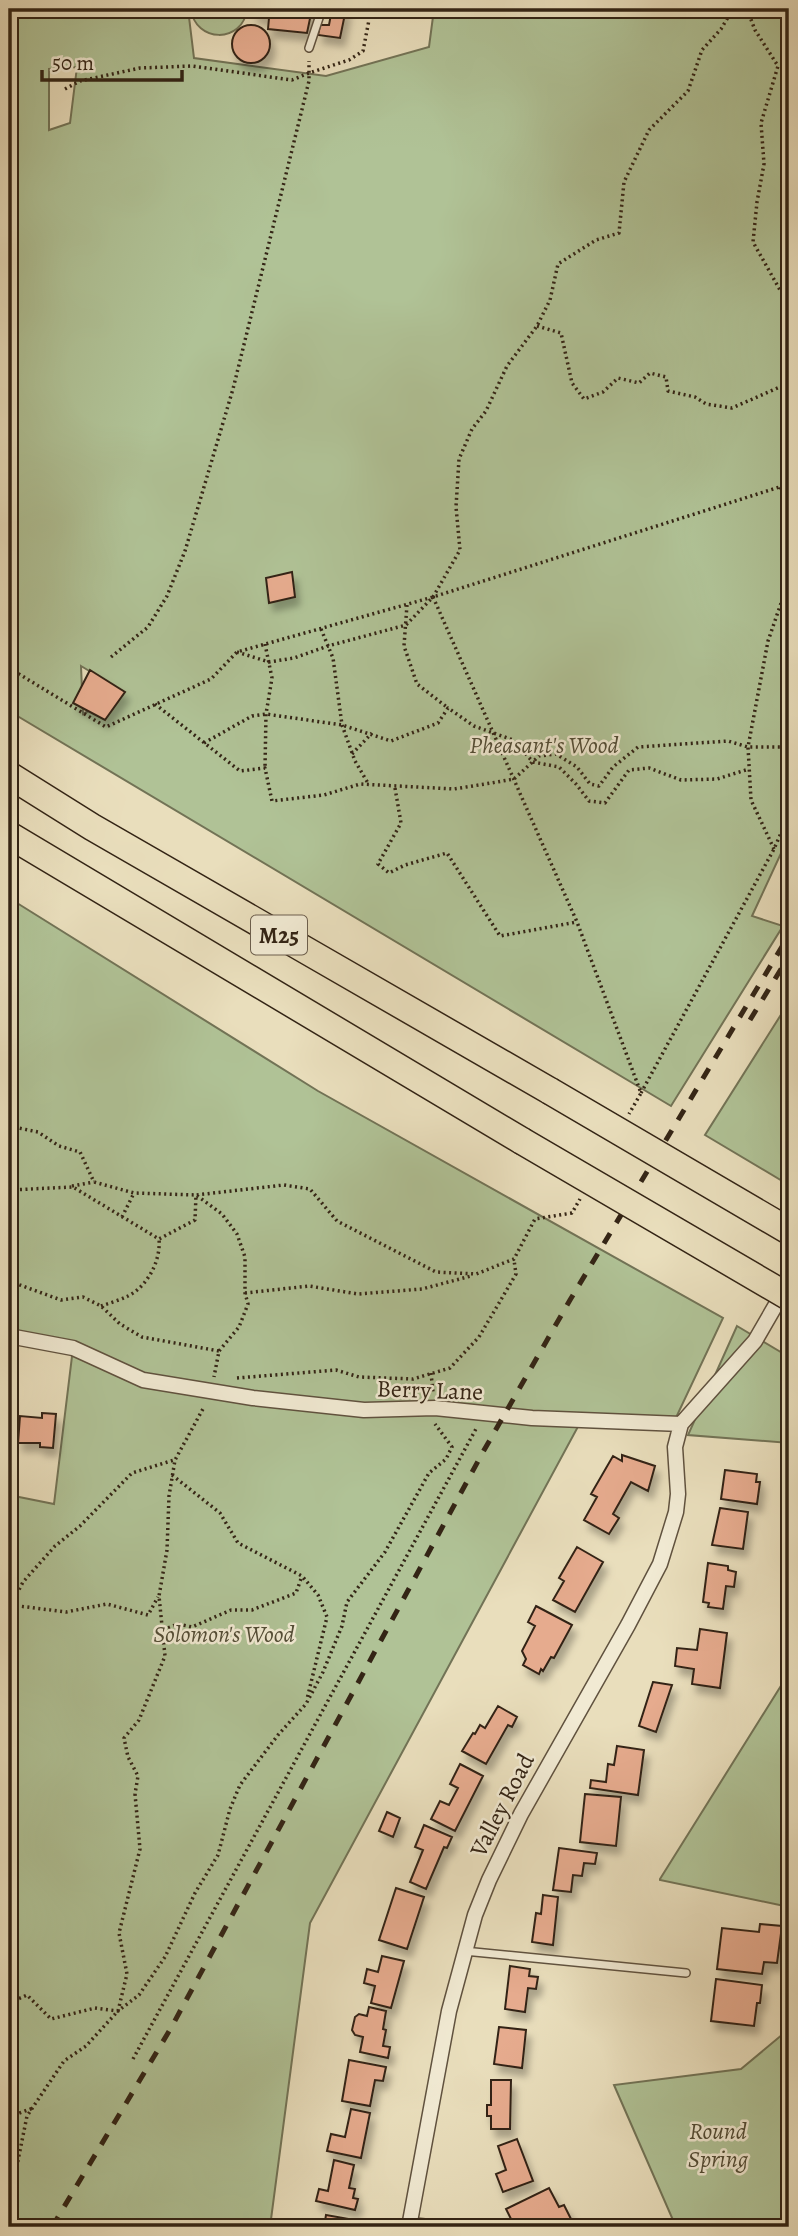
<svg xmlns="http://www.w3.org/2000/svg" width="798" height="2236" viewBox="0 0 798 2236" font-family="Alegreya,serif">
  <defs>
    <filter id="shadow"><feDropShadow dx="4.5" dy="8" stdDeviation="3.5" flood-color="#0004"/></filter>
  </defs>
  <rect width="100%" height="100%" fill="#e9debc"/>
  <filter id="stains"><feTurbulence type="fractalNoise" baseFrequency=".00286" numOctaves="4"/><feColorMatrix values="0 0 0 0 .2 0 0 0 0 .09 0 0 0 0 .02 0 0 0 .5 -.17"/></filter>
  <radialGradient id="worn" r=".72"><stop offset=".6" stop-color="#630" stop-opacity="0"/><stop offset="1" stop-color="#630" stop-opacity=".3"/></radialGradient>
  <path fill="#b0c296" stroke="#727356" stroke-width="2" fill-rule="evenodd" d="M9,9H188L194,58L326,76L429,47L434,9H789V224L786,250H789V836L752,916L783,926L671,1106L9,711ZM77,67L70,123L49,130V69ZM81,666L124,692L83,714Z
    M191,9H247C243,44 195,43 191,9Z
    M9,898L318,1091L723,1318L673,1424L581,1421L310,1923L270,2227H9V1495L54,1504L73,1348L9,1336Z
    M789,1002V1185L705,1135Z
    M737,1326L789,1357V1443L688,1435Z
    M789,1673V1907L660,1880V1879Z
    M789,2029V2227H676L614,2085L741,2069Z"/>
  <path fill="#e6ab8e" stroke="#332415" stroke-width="2" filter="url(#shadow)" d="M254,9H312L307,33L268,29L269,18L253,13Z
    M332,9H346L340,38L318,35L320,25H329Z
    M232 44a19 19 0 1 1 38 0a19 19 0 1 1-38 0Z
    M292,572L295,597L269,603L266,578Z
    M90,670L125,692L105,720L73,703Z
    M42,1413L56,1414L53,1448L40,1447V1443H18L20,1416L42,1418Z
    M622,1455L655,1466L648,1491L631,1482L613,1514L619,1518L609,1534L584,1520L597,1497L591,1494L613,1456L622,1461Z
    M725,1470L757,1474L756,1482H760L757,1504L721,1499Z
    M720,1508L748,1512L743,1549L712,1545Z
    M577,1547L603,1562L575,1612L553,1600L564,1581L559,1578Z
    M708,1563L728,1566V1570L736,1572L734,1587L726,1586L723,1609L708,1607L709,1603L703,1602Z
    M536,1606L572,1625L554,1658L551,1657L543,1671L541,1669L539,1674L523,1665L526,1659L522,1651L535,1626L528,1622Z
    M700,1629L727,1633L720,1688L692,1684L694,1669L675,1666L677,1648L697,1650Z
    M653,1682L672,1685L656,1732L639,1726Z
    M498,1706L517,1717L512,1727L508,1725L486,1764L462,1751L473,1733L475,1734L480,1725L485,1728Z
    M617,1746L644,1750L638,1795L590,1788L591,1780L606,1782L608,1764L614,1765Z
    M460,1764L483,1776L455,1831L431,1819L440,1801L449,1805L458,1788L450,1784Z
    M585,1794L621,1797L616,1846L580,1842Z
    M387,1812L400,1818L393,1837L379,1831Z
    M424,1825L452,1837L447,1848L444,1847L426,1889L410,1882L423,1850L415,1847Z
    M559,1848L597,1853L595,1864L584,1863L582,1876L573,1875L571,1892L553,1890Z
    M396,1888L424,1897L407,1949L379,1940Z
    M543,1895L558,1897L553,1945L532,1942L536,1913L541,1914Z
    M760,1924L782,1926L777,1963L764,1962L762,1974L717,1969L722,1928L759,1932Z
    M382,1956L404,1961L391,2008L371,2003L375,1986L364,1983L367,1969L378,1972Z
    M510,1966L530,1969L529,1976L538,1977L536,1989L528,1988L525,2012L505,2009Z
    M716,1979L762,1985L760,2003H757L754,2026L711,2021Z
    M369,2007L386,2011L383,2029L386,2030L383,2046L390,2047L388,2058L360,2052L363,2037L355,2035L352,2030L355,2017L359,2014L367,2016Z
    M499,2027L526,2030L522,2068L494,2064Z
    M349,2060L386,2067L383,2081L375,2080L370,2106L342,2101Z
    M491,2080H511L510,2129H491V2116H487V2105H491Z
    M351,2109L370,2113L361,2158L327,2151L331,2134L345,2137Z
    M517,2139L533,2181L503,2192L496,2174L506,2170L498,2146Z
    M334,2160L354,2165L349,2188L355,2189L353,2198L358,2199L355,2210L316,2201L319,2189L328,2191Z
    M549,2188L559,2207L564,2205L575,2227H520L518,2223L514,2225L506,2209Z
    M326,2215L349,2219L348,2227H324Z"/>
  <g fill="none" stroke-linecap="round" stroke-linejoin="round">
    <defs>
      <path id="service" d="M309,48L322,9
        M464,1951L686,1973"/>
      <path id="minor" d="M9,1336L73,1348L143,1380L253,1398L364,1410L435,1408L532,1418L681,1424
        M409,2225L430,2227
        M409,2227L449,2011L475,1915L489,1880L521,1814L628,1625L660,1564L676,1512L678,1494L675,1447L681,1424L755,1341L785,1289"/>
      <path id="motorway" d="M9,775L92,827L550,1091
        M9,835L522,1141"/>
    </defs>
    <use href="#service" stroke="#60523f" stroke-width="10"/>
    <use href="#minor" stroke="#60523f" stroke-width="17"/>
    <use href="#motorway" stroke="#332415" stroke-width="29"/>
    <path stroke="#332415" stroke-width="3.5" stroke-dasharray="2 3.5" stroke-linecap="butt" d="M747,9L755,30L778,66L761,123L764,164L757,202L753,242L789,306
      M65,89L80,81L140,68L192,66L292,80L309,73L349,60L363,51L369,20
      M537,326L561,333L572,383L584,399L603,392L618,378L639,383L650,373L666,377L668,391L695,397L706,404L732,408L789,383
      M780,487L789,501
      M433,597L577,922L641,1093L629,1114
      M407,605L404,646L417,684L448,708
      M321,629L333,658L342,725L355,761L369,785
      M265,644L272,678L266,714L265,768
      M237,652L269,662L294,658L328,646L406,625L433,597L460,550L456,507L459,459L472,429L486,411L507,366L537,326L550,300L558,264L596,240L619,233L624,182L649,130L688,91L702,50L721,29L733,9
      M111,657L148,627L167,596L185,551L233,389L309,81V61
      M9,668L106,727L211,679L237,652L433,597L789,484
      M155,704L240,771L265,768L272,801L324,795L360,784L454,789L491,783L514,779L539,756L556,754L577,767L590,784L599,786L613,767L638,747L728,741L748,747H789
      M204,743L252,716L266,714L342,725L391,741L438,723L448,708L474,726L513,740L533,762L559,767L576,784L589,801L605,803L629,770L649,768L681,780L717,779L749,769
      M352,754L372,733
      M395,788L401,823L378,864L389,873L405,865L447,853L500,936L577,922
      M774,849L751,800L748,747L768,641L789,580
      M641,1093L774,849L789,815
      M9,1126L38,1132L59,1146L80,1152L94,1182L134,1193L196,1195L222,1214L237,1234L245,1257V1293L248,1304L239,1327L219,1351L214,1377
      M72,1186L94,1182
      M9,1190L73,1187L159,1239L195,1220L196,1195L284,1185L310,1189L337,1221L436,1272L476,1274L514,1259L535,1219L572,1213L580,1199
      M122,1217L134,1193
      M9,1281L61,1300L83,1297L101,1306L120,1324L142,1337L219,1351
      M245,1293L309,1286L358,1294L422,1289L471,1276
      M101,1306C110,1303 120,1300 128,1296C148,1286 161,1260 159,1239
      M431,1373L433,1392
      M237,1378L336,1370L359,1377L413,1379L450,1368L479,1337L516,1274L514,1260
      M172,1475L220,1513L238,1543L302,1576L318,1595L327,1617L307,1699
      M11,1605L66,1612L107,1604L148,1615L158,1597
      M9,1609L23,1582L55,1546L80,1526L132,1473L174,1460
      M163,1630L178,1624L192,1627L231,1610H252L296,1593L302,1576
      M9,2003L27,1995L51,2019L95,2008L118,2011L139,1995L165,1957L195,1893L218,1855L230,1809L240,1785L278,1735L306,1704L323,1672L342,1626L347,1602L385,1552L429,1473L446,1459L452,1447L435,1424
      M133,2059L477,1427
      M9,2117L33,2108
      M9,2205L27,2116L64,2061L86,2046L118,2011L127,1974L119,1933L140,1849L135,1794L138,1776L128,1757L124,1738L139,1720L165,1656L159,1596L167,1550L169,1496L175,1460L204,1407"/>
    <use href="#service" stroke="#f1ead3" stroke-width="7"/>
    <use href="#minor" stroke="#f1ead3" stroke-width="14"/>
    <use href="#motorway" stroke="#e9debc" stroke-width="26"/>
    <path stroke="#332415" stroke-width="5" stroke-dasharray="12 12" stroke-linecap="butt" d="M750,1020L789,956
      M52,2227L171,2028L483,1452L570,1300L789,935"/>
    <defs>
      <path id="motorway-bridge" d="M550,1091L789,1231
        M522,1141L789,1297"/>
    </defs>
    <use href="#motorway-bridge" stroke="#332415" stroke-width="29" stroke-linecap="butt"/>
    <use href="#motorway-bridge" stroke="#e9debc" stroke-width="26"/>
  </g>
  <g text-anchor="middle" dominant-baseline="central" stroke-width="5" stroke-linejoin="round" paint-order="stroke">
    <rect fill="#f1ead3" stroke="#6c5f4e" stroke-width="2" x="251" y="915.5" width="56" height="39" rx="5"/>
    <g font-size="23" font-weight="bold" fill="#332415">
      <text x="279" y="935">M25</text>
    </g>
    <g font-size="24" font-style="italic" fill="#524c35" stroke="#f1ead3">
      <text x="544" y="745">Pheasant's Wood</text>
      <text x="224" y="1634">Solomon's Wood</text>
      <text x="718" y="2131">Round<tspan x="718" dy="28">Spring</tspan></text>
    </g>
    <g font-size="24" fill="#332415" stroke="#f1ead3">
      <text transform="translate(430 1390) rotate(2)">Berry Lane</text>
      <text transform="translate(502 1805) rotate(-63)">Valley Road</text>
    </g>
  </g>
  <rect width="798" height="2236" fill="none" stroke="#e9debc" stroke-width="35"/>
  <rect x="10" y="10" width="777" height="2215" fill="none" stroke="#332415" stroke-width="3.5"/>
  <rect x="18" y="18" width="763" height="2201" fill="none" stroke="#332415" stroke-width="2"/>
  <path d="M42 70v10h140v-10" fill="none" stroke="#332415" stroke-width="3.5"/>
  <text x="52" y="70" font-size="21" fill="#332415" stroke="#f1ead3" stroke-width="5" paint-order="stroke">50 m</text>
  <rect width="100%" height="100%" filter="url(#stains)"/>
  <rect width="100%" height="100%" fill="url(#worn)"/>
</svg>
